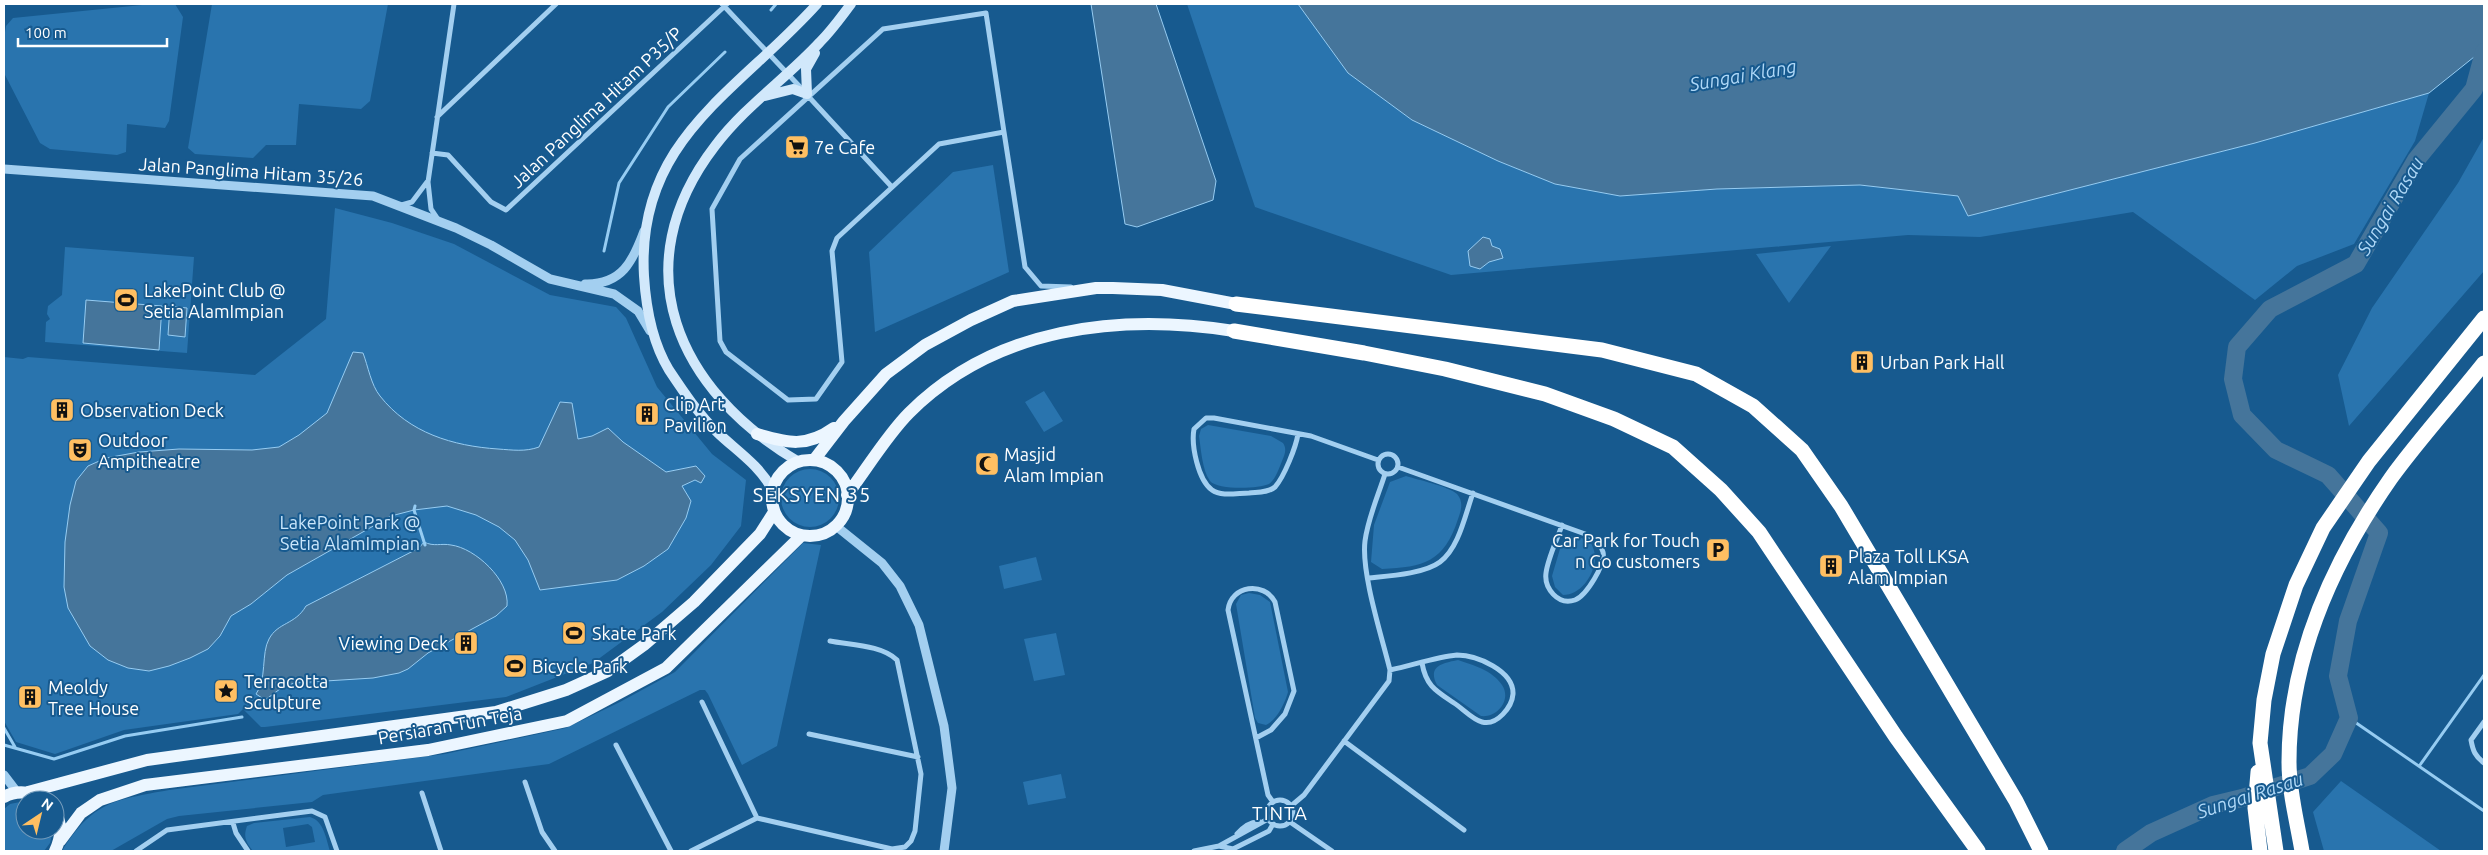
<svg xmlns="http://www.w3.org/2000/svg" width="2488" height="855" viewBox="0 0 2488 855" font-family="Ubuntu,sans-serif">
  <rect width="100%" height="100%" fill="#175a8f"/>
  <path fill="#2974ae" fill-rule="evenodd" d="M152,4H175L183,17L169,121L165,128L127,124L126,152L117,155L50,149L40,143L4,73V38L6,26L13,18Z
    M212,4H388L370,101L361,109L299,104L296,145H266L253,158L195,154L188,148Z
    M1187,4H1298L1348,73L1412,120L1498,161L1555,184L1620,196L1717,189L1860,185L1959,196L1968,216L2255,143L2429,93L2415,141L2354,244L2297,266L2255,300L2133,212L1980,237L1908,235L1451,275L1255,207Z
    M2484,137V271L2349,426L2338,375L2372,308L2458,183Z
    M993,165L1009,272L875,332L869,252L953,172Z
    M335,208L392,223L454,244L550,295L616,307L626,318L657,387L712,454L746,480L741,526L711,565L662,612L593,663L506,697L265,727H261L243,709L238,714L124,730L55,754L16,742L4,721V357L23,359L28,357L255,375L326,319Z
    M1831,246L1789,303L1756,254Z
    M65,247L194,257L187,353L45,342L46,322L50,319L47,314L48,306L62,295Z
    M1044,391L1063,421L1044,432L1025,402Z
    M1208,425L1271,436L1283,443C1287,449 1285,454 1282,461C1279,468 1276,479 1269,484C1258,489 1217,490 1210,481C1202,470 1201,449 1199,436L1201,429Z
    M781 498a29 29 0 1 1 58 0a29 29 0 1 1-58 0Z
    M1406,476C1418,480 1448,486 1457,494C1464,502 1461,511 1458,519C1444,562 1424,567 1382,569L1371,562L1374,525L1390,482Z
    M1575,536L1590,541C1593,547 1596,554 1595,560C1593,577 1580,595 1563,595L1555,587L1552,576L1562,542L1568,537Z
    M803,543L821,545L777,746L742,765L708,694L705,690H700L549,764L323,795L312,802L179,816L167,819L111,851H62C93,801 115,800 169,790L445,754L566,728L620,702L675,672Z
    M1036,557L1042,580L1004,589L999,566Z
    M1249,593L1260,595L1270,602L1288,692C1285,703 1277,720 1266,725L1258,723L1255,718L1236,604L1241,595Z
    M1056,633L1065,675L1034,681L1024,639Z
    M1458,660C1473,665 1492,670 1502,685C1512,700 1497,718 1481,716L1437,685C1427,666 1443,663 1458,660Z
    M1061,774L1066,798L1028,805L1023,782Z
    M2341,781L2441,851H2324L2313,812Z
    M25,801V830H53L50,843L44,851H4V809L10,804Z
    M310,817C324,821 326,839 330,851H253C246,842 243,837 247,826L254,823ZM308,824L312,827L315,842L286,847L283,828Z"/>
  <path fill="#45759b" stroke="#96ccf2" d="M1091,4H1156L1216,181L1213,200L1137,227L1125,224Z
    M1298,4H2484V49L2429,93L2255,143L1968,216L1958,196L1860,185L1717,189L1620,196L1555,184L1498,161L1412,120L1348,73Z
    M1483,237L1490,239L1492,246L1500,249L1503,258L1489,262L1480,269L1470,266L1468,251Z
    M86,300L162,306L159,350L83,343Z
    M170,306L187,308L185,337L168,335Z
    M353,352L363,353C368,366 371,385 380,396C409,433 453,446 498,449C513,450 525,452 539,447L560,402L572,403L578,439L592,436L608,428L623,442L666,472L696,466L705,476L701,483L695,480L682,486L691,501L686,518L668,549L644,566L617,580L540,590L528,560L515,540L499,527L476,515L447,506L414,510L391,516L287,575L251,604L231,616L220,636L208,649L190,658L169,666L149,671L128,668L108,660L90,646L68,608L64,587L65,542L70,505L76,481L88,466L106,458L139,452L179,449L252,450L279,447L299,435L327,413Z
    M424,542C434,547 441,543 451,545C475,548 510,580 507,606L496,616L428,653L408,669L399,673L373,678L294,683L280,689L265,700L256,694C267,680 261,653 269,639C278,622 295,625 306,606L419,548Z"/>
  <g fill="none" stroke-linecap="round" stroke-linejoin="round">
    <path stroke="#96ccf2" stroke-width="3" d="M771,10L776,4
      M604,251L619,183L668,107L725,52
      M415,506L414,510L425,545
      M2349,718L2484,811
      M4,728L15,747
      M4,745L54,759L125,736L242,717
      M2420,765L2484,675"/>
    <path stroke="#45759b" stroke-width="18" d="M2125,851L2151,833L2213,805L2242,798L2310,776L2333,754L2349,718L2338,676L2348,621L2379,533L2328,475L2276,450L2242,415L2233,379L2237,347L2270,309L2356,264L2416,160L2474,89L2484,52"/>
    <path stroke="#a3cff0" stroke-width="5" d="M722,4L802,89
      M986,13L1004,132L939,144L837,238L832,251L842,362L816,399L788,400L726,352L720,341L712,209L740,159L883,29Z
      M808,96L891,186
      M437,117L556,4
      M1004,132L1025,267L1041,286L1071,287
      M432,153L448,155L491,202L506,210L727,4
      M398,206L412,202L427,182
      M439,221L431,209L428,182L454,4
      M1298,434C1296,447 1284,477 1275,487C1268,493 1258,492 1249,493C1238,493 1221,497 1212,490C1198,480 1191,445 1194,429L1206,418H1214L1311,436L1378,460
      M1378 464a10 10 0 1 1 20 0a10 10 0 1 1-20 0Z
      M1398,467L1588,535C1594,539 1601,544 1603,552C1606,564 1586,596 1575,600C1558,606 1544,588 1546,573C1548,558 1557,540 1562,525
      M1369,578C1388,576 1424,574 1440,562C1459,548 1465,515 1473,493
      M1390,670C1411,666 1435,657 1457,655C1477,655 1514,671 1513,694C1512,707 1497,726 1482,722C1473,720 1462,708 1454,703C1436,691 1426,686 1422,663
      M702,702L757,818
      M2484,722L2471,740C2473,751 2475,756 2484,763
      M809,734L918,757
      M1256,738L1271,730L1285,714L1294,691L1275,602C1264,581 1231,585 1228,610L1268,795L1273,802
      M1344,741L1464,830
      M616,745L671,851
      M525,782L542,832L555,851
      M422,793L441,851
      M1267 813a13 13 0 1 1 26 0a13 13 0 1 1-26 0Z
      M1291,806L1304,795L1389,681L1390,670C1382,637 1361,573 1365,541C1368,518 1378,496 1385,474
      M1290,822L1332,851
      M233,823L236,833L248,851
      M1237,834C1243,827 1250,821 1260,822
      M1219,846L1268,819
      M136,851L167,830L312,811L325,817L337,851
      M691,851L757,818L892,849L905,847L911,841L915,831L921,774L897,660C882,645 850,645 830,641
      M1194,851L1219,846L1233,849L1269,831L1273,824"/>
    <path stroke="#a3cff0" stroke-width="9" d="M4,169L373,196L456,228L491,245L550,279L614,294L638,311L650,331
      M585,284C622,285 633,261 644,231
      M836,526L882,563L900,586L919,625L944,726L952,788L944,851
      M4,775L17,792"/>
    <path stroke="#d1e8fb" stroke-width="10" d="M807,94L806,69L815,53
      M765,96L793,89L807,94
      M799,462C677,391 622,267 715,146C745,106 787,78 820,42C832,30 841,17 851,4
      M772,489C759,465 737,451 718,433C699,415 683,391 669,370C652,342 646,308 644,276C636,139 738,92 817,4"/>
    <path stroke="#ecf6ff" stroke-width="12" d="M757,434C788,443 806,448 834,428
      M772 498a38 38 0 1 1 76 0a38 38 0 1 1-76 0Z
      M814,460L844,421L886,374L925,345L971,320L1013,301L1096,288H1113L1162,290L1236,304
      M847,495C866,470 887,435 909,413C995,327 1119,313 1234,331
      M28,792L147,760L496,712L566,690L608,671L644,645L694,602L760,534L774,512
      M4,797C18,789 32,792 46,800
      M55,810C62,825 62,836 55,851
      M60,841L81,813L100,800L145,785L428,750L567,721L666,668L801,536"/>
    <path stroke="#fff" stroke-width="15" d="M1236,304L1602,350L1696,374L1753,406L1802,450L1841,506L2016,801L2041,851
      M1234,331L1364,353L1445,369L1545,394L1614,419L1673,447L1721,490L1759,532L1896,737L1978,851
      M2258,772L2255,808L2260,851
      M2276,851L2260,743L2264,700L2273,654L2296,585L2323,528L2369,461L2484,318
      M2302,851C2297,821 2289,792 2289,762C2289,658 2333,561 2391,478C2420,438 2454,401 2484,363"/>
  </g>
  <defs>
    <symbol id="supermarket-square" viewBox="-11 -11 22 22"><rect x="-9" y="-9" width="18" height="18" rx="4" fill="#ffbf62" stroke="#175a8f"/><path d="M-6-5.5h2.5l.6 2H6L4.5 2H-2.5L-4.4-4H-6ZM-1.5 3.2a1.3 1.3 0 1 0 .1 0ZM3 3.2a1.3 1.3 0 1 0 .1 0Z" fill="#111"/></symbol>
    <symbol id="stadium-square" viewBox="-11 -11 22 22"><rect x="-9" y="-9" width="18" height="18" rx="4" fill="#ffbf62" stroke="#175a8f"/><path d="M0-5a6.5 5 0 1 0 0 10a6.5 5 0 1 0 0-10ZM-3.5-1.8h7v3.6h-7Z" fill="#111"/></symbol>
    <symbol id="building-square" viewBox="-11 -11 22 22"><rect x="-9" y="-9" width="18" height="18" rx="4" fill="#ffbf62" stroke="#175a8f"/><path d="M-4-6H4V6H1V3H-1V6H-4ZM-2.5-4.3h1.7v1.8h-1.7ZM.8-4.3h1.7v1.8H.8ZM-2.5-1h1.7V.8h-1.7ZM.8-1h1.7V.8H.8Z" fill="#111"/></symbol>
    <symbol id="theatre-square" viewBox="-11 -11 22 22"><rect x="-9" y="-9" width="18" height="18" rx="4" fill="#ffbf62" stroke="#175a8f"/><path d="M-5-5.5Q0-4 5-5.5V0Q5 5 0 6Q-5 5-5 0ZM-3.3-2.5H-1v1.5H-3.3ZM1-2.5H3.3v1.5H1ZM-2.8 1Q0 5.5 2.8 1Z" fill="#111"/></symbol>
    <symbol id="mosque-square" viewBox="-11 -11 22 22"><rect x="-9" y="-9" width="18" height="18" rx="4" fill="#ffbf62" stroke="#175a8f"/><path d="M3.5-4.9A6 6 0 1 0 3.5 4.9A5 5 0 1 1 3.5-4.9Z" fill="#111"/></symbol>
    <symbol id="parking-square" viewBox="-11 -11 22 22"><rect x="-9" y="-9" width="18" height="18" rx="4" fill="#ffbf62" stroke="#175a8f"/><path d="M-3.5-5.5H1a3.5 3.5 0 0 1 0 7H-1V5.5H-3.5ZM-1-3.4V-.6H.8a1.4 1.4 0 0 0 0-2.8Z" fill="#111"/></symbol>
    <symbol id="sight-square" viewBox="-11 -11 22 22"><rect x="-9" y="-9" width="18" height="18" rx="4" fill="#ffbf62" stroke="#175a8f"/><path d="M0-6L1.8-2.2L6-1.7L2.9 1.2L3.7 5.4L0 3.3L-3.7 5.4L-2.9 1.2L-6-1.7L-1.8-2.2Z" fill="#111"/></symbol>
  </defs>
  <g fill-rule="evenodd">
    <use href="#supermarket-square" x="783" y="133" width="28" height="28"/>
    <use href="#stadium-square" x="112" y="286" width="28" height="28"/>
    <use href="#building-square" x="1848" y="348" width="28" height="28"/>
    <use href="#building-square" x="48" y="396" width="28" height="28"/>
    <use href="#building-square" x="633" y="400" width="28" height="28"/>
    <use href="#theatre-square" x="66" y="436" width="28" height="28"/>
    <use href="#mosque-square" x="973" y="450" width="28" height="28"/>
    <use href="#parking-square" x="1704" y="536" width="28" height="28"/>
    <use href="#building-square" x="1817" y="552" width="28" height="28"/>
    <use href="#stadium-square" x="560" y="619" width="28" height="28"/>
    <use href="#building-square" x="452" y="629" width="28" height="28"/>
    <use href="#stadium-square" x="501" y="652" width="28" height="28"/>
    <use href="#sight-square" x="212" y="677" width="28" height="28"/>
    <use href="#building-square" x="16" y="683" width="28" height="28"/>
  </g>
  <g text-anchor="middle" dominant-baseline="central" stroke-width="4" stroke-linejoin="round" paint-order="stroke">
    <g font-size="18" fill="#fff" stroke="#175a8f">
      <text transform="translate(596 107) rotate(-43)">Jalan Panglima Hitam P35/P</text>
      <text transform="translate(251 171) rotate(4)">Jalan Panglima Hitam 35/26</text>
      <text transform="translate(450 725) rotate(-10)">Persiaran Tun Teja</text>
    </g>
    <g font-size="18" fill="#fff" stroke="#175a8f" text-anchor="start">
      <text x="814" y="147">7e Cafe</text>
      <text x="144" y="290">LakePoint Club @<tspan x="144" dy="21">Setia AlamImpian</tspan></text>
      <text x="1880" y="362">Urban Park Hall</text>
      <text x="664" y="404">Clip Art<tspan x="664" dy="21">Pavilion</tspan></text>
      <text x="80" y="410">Observation Deck</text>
      <text x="98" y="440">Outdoor<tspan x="98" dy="21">Ampitheatre</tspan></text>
      <text x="1004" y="454">Masjid<tspan x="1004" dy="21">Alam Impian</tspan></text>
      <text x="1700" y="540" text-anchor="end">Car Park for Touch<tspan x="1700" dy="21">n Go customers</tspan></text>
      <text x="1848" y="556">Plaza Toll LKSA<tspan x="1848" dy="21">Alam Impian</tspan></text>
      <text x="592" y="633">Skate Park</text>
      <text x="448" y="643" text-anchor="end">Viewing Deck</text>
      <text x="532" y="666">Bicycle Park</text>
      <text x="244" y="681">Terracotta<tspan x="244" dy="21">Sculpture</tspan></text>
      <text x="48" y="687">Meoldy<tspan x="48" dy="21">Tree House</tspan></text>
    </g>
    <g font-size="18" fill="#cae6fb" stroke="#175a8f">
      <text x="350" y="522">LakePoint Park @<tspan x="350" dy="21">Setia AlamImpian</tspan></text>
    </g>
    <g font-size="19" font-style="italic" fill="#afd8f7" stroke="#175a8f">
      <text transform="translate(1743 75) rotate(-10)">Sungai Klang</text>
      <text transform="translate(2390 206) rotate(-59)">Sungai Rasau</text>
      <text transform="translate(2250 795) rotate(-18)">Sungai Rasau</text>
    </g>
    <g font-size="19" letter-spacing="1" fill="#fff" stroke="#175a8f">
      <text x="1280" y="813">TINTA</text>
    </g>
    <g font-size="20" letter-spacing="1" fill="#fff" stroke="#175a8f">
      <text x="812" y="494">SEKSYEN 35</text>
    </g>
  </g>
  <rect width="2488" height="855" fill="none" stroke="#ffffff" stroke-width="10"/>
  <g transform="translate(40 815) rotate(35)"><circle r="24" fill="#175a8f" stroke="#749cbc"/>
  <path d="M0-4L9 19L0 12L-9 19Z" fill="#ffbf62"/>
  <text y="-8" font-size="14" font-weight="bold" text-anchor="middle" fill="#ffffff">N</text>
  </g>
  <path d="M18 38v8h149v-8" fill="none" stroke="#ffffff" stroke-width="2.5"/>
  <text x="25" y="38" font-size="15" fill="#ffffff" stroke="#175a8f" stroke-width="4" paint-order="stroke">100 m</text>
</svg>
